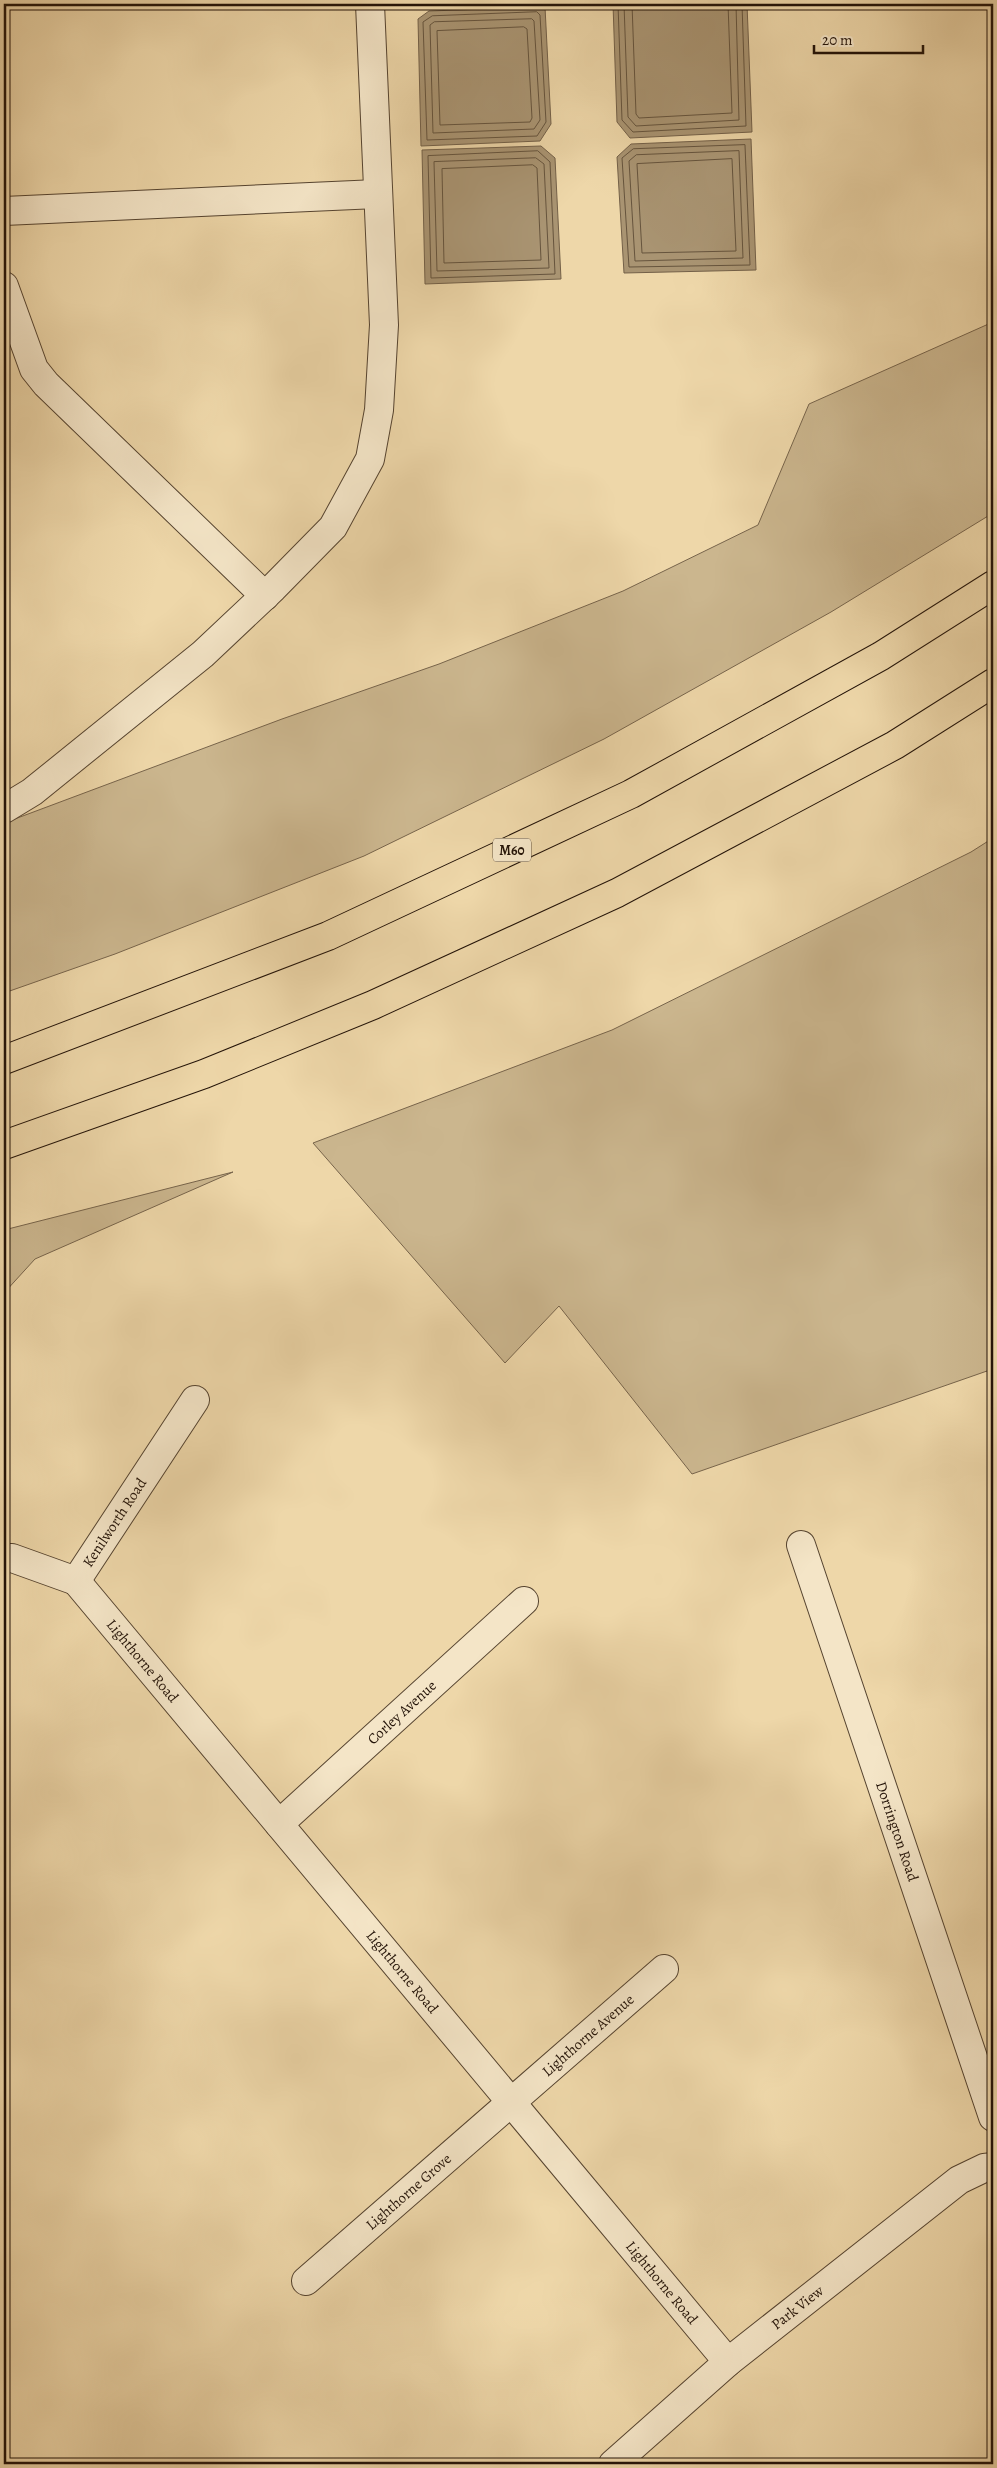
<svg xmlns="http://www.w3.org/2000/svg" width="997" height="2468" viewBox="0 0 997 2468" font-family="Alegreya,serif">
  <rect width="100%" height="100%" fill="#eed7a9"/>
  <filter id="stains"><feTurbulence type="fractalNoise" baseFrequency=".004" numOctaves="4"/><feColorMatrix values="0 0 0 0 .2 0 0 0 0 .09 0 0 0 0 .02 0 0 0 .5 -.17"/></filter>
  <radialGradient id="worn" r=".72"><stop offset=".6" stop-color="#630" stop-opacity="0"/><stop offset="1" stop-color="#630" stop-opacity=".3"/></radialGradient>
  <path fill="#cbb68e" stroke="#77644b" d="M993,322V513L831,612L604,739L364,856L115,954L4,993V823L282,719L439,664L623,591L758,525L809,404Z
    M993,838V1389L987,1371L692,1474L559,1306L505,1363L313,1143L612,1030L971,852Z
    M233,1172L35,1259L4,1293V1230Z"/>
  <path fill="#a99472" stroke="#736048" d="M613,4H747L752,132L630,138L617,122Z
    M545,7L551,124L540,141L421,146L418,19L429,11Z
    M751,139L756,270L624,273L617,157L631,144Z
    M541,146L555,158L561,279L425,284L422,150Z"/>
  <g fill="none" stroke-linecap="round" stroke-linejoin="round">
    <path stroke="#66543d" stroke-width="1" d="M618,4L622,120L633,132L746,126L742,4
      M624,4L628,117L636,126L739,120L736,4
      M632,4L636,114L639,118L732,113L728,4
      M537,12L540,15L546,122L537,136L427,140L423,22L432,16Z
      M532,19L534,21L540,120L534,129L433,133L430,25L434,22Z
      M524,27L527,29L532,118L530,122L440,125L437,31Z
      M745,145L750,265L629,267L622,158L633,149Z
      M538,151L550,162L555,274L431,278L428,156Z
      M739,151L743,258L635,261L629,161L636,155Z
      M536,158L544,164L549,268L437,271L434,162Z
      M732,159L736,251L642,253L637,164Z
      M533,165L537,168L541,260L444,263L442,169Z"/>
    <defs>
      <g id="minor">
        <path d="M4,211L377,194"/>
        <path d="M4,286L34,369L46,384L265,596"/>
        <path d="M4,809L32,792L203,654L273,588L333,527L370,459L379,410L384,325L370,4"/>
        <path id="s1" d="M801,1545L993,2117"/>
        <path id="s2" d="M4,1558H12L76,1581L195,1400"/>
        <path id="s3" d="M76,1581L728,2362"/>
        <path id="s4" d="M279,1824L524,1601"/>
        <path id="s5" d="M306,2281L664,1969"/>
        <path id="s6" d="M613,2464L728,2362L959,2180L984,2168L993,2167"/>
      </g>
      <path id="highway" d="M4,1060L328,936L631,794L881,656L993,585
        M4,1145L204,1074L373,1005L617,893L895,745L993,683"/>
    </defs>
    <use href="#minor" stroke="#564430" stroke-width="30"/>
    <use href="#highway" stroke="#231308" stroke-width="30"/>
    <use href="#minor" stroke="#f4e5c7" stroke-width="28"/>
    <use href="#highway" stroke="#eed7a9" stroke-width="28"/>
  </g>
  <g text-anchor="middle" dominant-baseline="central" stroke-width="4" stroke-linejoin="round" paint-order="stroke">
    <rect fill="#f4e5c7" stroke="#625241" stroke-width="1" x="493" y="838.5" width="38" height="23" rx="4"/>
    <g font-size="14" font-weight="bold" fill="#231308">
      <text x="512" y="850">M60</text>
    </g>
    <g font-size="15" fill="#231308" stroke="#f4e5c7">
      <text stroke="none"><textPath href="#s2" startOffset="146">Kenilworth Road</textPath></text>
      <text stroke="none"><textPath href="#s3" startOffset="104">Lighthorne Road</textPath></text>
      <text stroke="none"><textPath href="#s4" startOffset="166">Corley Avenue</textPath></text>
      <text stroke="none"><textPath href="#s1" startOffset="302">Dorrington Road</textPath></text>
      <text stroke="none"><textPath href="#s3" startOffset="509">Lighthorne Road</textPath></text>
      <text stroke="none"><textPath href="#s5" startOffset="374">Lighthorne Avenue</textPath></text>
      <text stroke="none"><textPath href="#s5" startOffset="136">Lighthorne Grove</textPath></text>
      <text stroke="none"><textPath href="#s3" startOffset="914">Lighthorne Road</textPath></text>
      <text stroke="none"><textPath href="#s6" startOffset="242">Park View</textPath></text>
    </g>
  </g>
  <rect width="997" height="2468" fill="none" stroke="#eed7a9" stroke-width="20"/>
  <rect x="5" y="5" width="987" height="2458" fill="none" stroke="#231308" stroke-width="2.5"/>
  <rect x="10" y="10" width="977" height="2448" fill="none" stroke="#231308"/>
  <path d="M814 45v8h109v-8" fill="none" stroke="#231308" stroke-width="2.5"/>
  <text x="822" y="45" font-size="15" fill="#231308" stroke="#f4e5c7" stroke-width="4" paint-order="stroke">20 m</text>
  <rect width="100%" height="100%" filter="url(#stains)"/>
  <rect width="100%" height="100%" fill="url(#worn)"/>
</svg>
